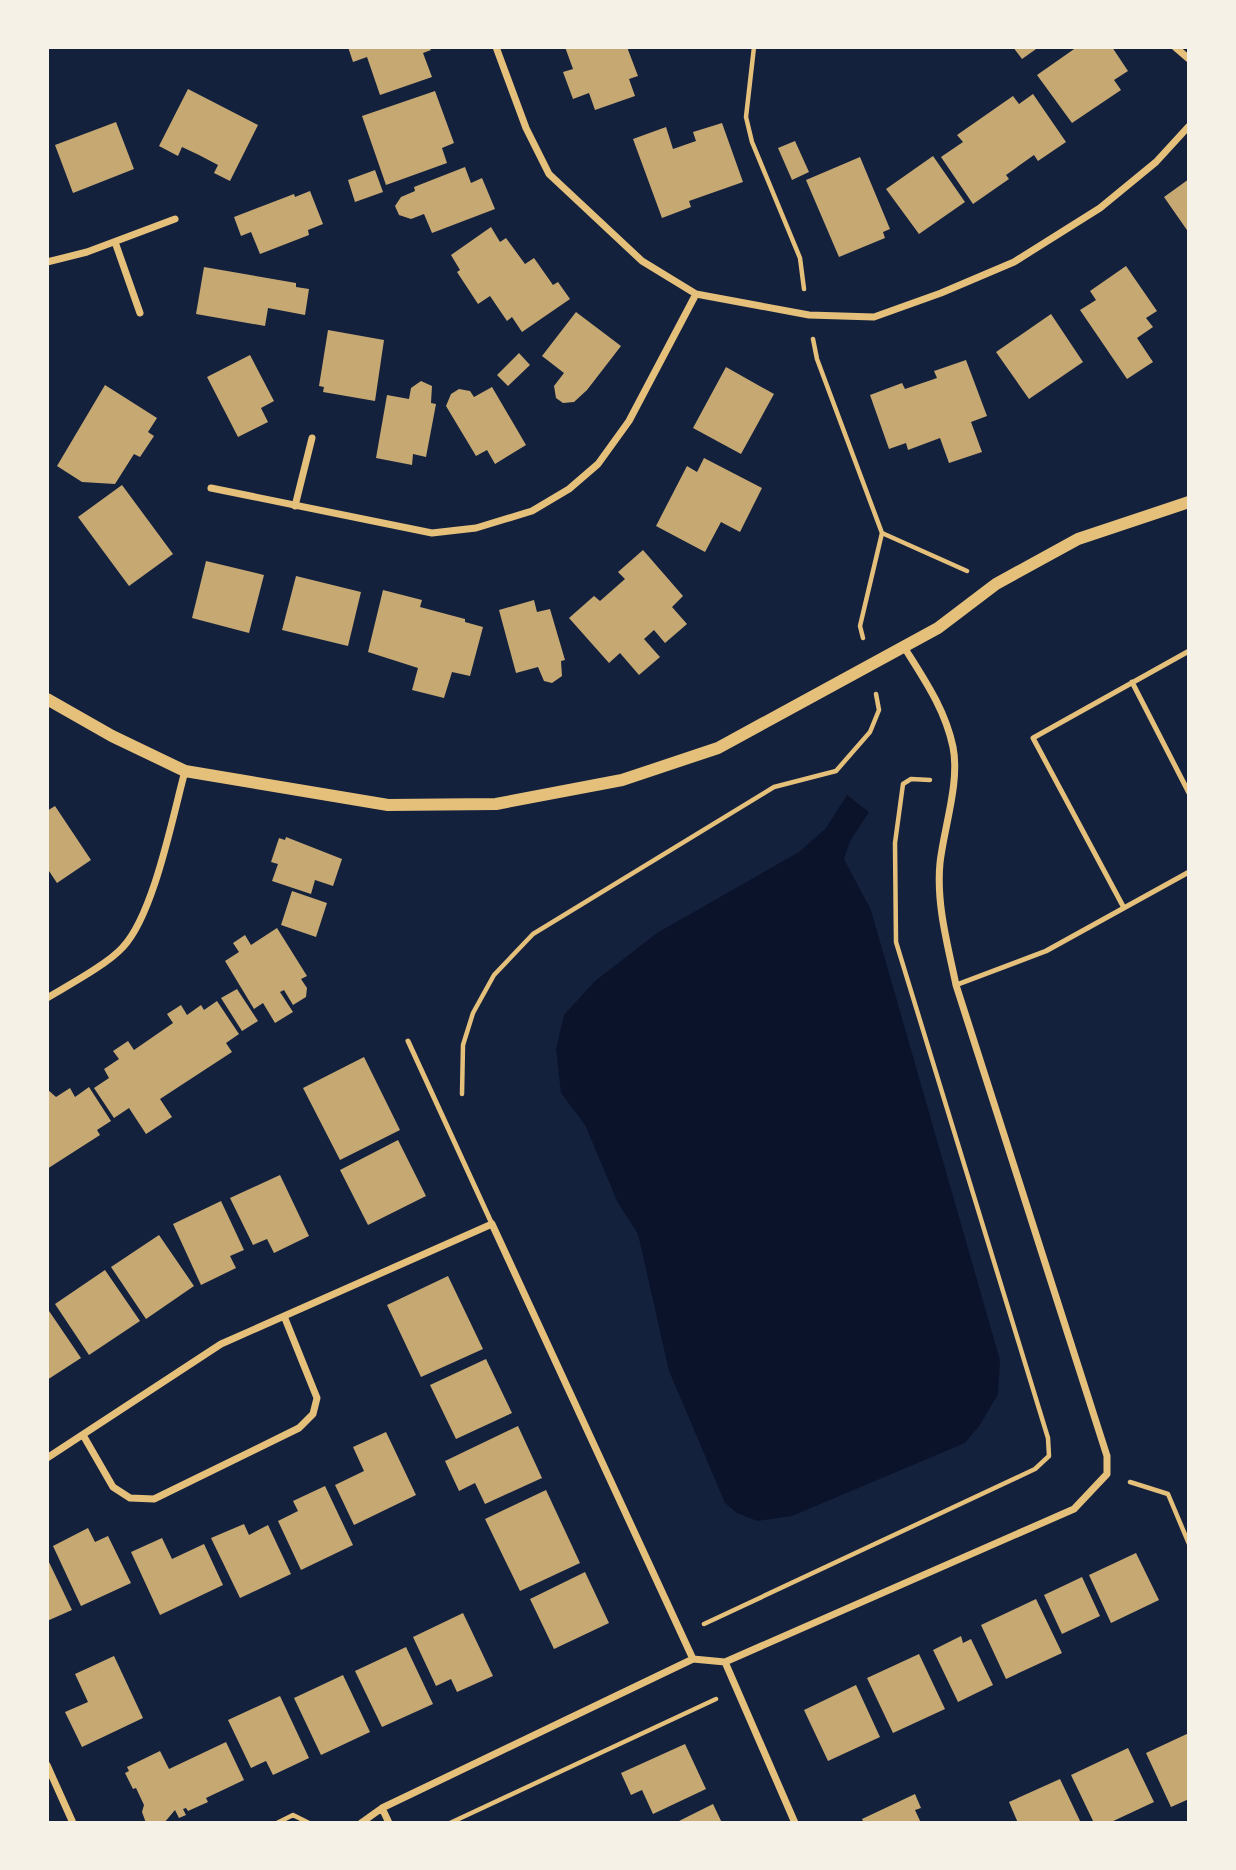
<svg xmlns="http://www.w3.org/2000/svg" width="1236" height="1870" viewBox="0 0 1236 1870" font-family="Signika,sans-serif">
  <rect width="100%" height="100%" fill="#14213d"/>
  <path fill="#0b132b" d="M847,795L869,812L850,841L844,859L871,910L1000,1360L998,1394L980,1425L965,1443L792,1516L757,1521L737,1513L725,1503L669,1371L638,1234L618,1203L585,1125L561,1093L556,1049L564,1015L595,981L657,933L799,852L826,828Z"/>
  <path fill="#c6a872" d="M348,47H429L431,50L423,53L432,77L380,95L367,57L353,62Z
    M565,47H627L638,76L629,79L635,96L595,110L589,93L573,99L563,72L573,69Z
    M1013,47H1039L1022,59Z
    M1077,47H1112L1128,71L1114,80L1121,90L1072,123L1037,75Z
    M188,89L258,125L230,181L214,173L218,165L199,155L182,147L178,156L159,146Z
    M435,91L454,143L442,148L447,163L386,185L362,116Z
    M1033,94L1066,142L1038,161L1034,155L1006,175L1009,179L973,204L941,157L963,142L957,135L1013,96L1019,104Z
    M116,122L134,169L73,193L55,145Z
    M722,123L743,182L689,201L691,207L662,218L633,139L666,127L673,149L696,141L693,132Z
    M795,141L809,172L792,180L778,148Z
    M933,156L965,202L919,234L886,189Z
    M860,157L890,229L883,232L885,238L839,257L806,180Z
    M465,167L471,183L482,178L495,209L432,233L424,214L411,219L399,215L395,206L401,197L415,191L414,187Z
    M375,170L383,192L355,202L348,180Z
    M1189,179V233L1164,197Z
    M310,191L323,224L308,230L309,235L260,254L251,232L241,236L234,217L294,194L295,197Z
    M491,227L500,242L506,238L525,264L534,258L553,285L558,282L570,299L522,332L512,317L507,321L490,296L478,304L457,272L460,270L451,255Z
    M1126,266L1157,311L1146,318L1153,327L1137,338L1153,362L1127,379L1080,310L1096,300L1090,291Z
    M204,267L296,283V287L309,289L305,315L268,308L265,326L196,314Z
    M576,312L621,346L587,390L574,402L563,403L556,398L554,386L564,373L542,356Z
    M1051,314L1083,362L1029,399L996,352Z
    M328,330L384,340L375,401L323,392L324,387L319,386Z
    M519,353L530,365L508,386L497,375Z
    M250,355L274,401L261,408L268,422L238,437L207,377Z
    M966,360L987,416L971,422L982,452L949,463L940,438L908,450L906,443L889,449L870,395L902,383L905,389L937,378L934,371Z
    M726,367L774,394L741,454L693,428Z
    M421,381L432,386L431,403L436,404L426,457L413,454L412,465L376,458L387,395L409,399L411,388Z
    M105,385L157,418L148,432L154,436L140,457L134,454L115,484L82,482L57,466Z
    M492,387L526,445L495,464L487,450L476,456L446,406L451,394L459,389L470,391L474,397Z
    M704,458L762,488L740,532L721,522L705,552L656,526L687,466L697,472Z
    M122,485L173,554L129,586L78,517Z
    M643,550L683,596L672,607L687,624L665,643L654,630L644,639L660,657L639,675L620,653L609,663L569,618L594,596L600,601L625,579L618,572Z
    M206,561L264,575L249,633L192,618Z
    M296,576L361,592L348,646L282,630Z
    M383,590L422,600L420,607L465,619V622L483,627L470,676L452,672L444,698L412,690L418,668L368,652Z
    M534,600L537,612L550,609L565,660L561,661L562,676L552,683L544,681L538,667L516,673L499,610Z
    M55,806L91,860L57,883L47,868V811Z
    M286,837L342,859L333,886L315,880L311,894L272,881L278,864L271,862L279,838L285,840Z
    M292,891L327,903L316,937L281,925Z
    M277,928L307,976L301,979L307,988L306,997L293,1005L284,990L280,992L293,1012L275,1023L263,1003L254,1009L225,961L239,952L233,943L245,935L251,945Z
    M237,989L258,1021L242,1031L221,998Z
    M217,1001L239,1034L226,1043L232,1052L160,1099L172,1117L146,1134L129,1108L114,1118L94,1088L109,1078L104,1069L119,1059L113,1051L128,1041L134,1050L173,1023L167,1014L181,1005L187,1015L201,1005L204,1010Z
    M364,1057L400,1130L340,1160L303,1088Z
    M89,1087L111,1121L97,1130L100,1135L47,1169V1089L56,1097L70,1088L75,1097Z
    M398,1140L426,1196L368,1225L340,1170Z
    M280,1175L309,1236L274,1253L267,1239L253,1245L230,1198Z
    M221,1201L244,1250L230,1256L236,1268L201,1285L173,1224Z
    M159,1235L194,1286L146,1319L111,1267Z
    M105,1270L140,1321L89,1355L55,1304Z
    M448,1276L483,1349L421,1377L387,1305Z
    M47,1308L81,1358L47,1380Z
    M486,1359L512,1413L456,1439L430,1385Z
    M518,1426L542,1478L485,1504L475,1483L459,1491L445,1461Z
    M386,1432L416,1495L354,1525L335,1485L364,1471L353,1447Z
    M325,1486L353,1545L301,1570L278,1521L298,1511L293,1501Z
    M546,1490L580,1563L520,1591L485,1519Z
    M244,1524L249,1535L268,1525L291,1574L240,1598L211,1538Z
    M88,1528L95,1542L108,1536L131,1583L81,1606L53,1546Z
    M162,1538L172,1559L204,1544L223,1585L160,1615L131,1552Z
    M1136,1553L1159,1600L1111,1623L1089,1575Z
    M47,1558L72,1610L47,1621Z
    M585,1572L609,1623L554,1649L530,1599Z
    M1082,1577L1100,1616L1062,1634L1044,1595Z
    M1036,1599L1062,1653L1006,1679L981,1625Z
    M463,1613L493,1676L457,1692L451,1679L436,1686L413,1637Z
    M961,1636L963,1643L971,1639L993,1685L958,1702L933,1650Z
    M406,1647L433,1704L382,1727L355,1671Z
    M919,1654L945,1709L893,1733L867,1678Z
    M114,1656L143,1718L82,1747L65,1712L88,1702L75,1674Z
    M343,1675L370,1732L321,1755L294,1698Z
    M856,1685L880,1737L828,1761L804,1710Z
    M280,1696L309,1758L273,1775L266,1761L251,1768L228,1720Z
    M1189,1733V1799L1171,1807L1146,1753Z
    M226,1742L244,1780L206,1798L208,1802L188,1811L186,1808L183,1809L186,1815L179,1818L175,1810L164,1823H146L142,1812L144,1805L136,1788L133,1789L125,1773L129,1771L127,1767L160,1751L169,1769Z
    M685,1744L706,1789L653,1814L642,1790L631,1795L621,1773Z
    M1128,1748L1154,1802L1109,1823H1094L1071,1775Z
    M1060,1779L1081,1823H1018L1009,1802Z
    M915,1794L921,1808L915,1810L921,1823H864L862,1819Z
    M713,1804L722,1823H675Z"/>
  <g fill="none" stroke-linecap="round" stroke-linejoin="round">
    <path stroke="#e5c07b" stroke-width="4.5" d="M754,47L746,117L752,142L800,258L804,289
      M813,339L817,359L882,533L967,571
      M863,638L860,626L882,533
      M462,1094L463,1045L473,1013L494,975L533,934L774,787L836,771L870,732L879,710L876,694
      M1130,1482L1168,1494L1189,1544
      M704,1624L1035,1469L1049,1456L1048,1438L896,942L895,843L903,784L911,779L930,780
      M277,1823L293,1815L309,1823
      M450,1823L716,1699"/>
    <path stroke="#e5c07b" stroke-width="5" d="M1132,682L1189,793
      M1124,908L1033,738L1189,651
      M956,985L1046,951L1189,872
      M408,1041L492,1224"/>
    <path stroke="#e5c07b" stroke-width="7" d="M496,47L526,128L549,174L642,261L696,294L809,315L874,317L941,293L1014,262L1100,208L1156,162L1189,126
      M1175,47L1189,59
      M115,242L140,313
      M47,262L87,252L175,219
      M211,488L432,533L476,528L532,511L569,489L598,464L629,421L696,294
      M295,506L312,438
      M47,998C67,986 108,964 123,947C154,914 173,815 185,771
      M83,1435L113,1487L130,1498L154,1499L299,1428L313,1414L317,1398L284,1316
      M47,1458L221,1344L492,1224L693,1659
      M725,1662L795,1823
      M47,1765L73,1823
      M382,1808L389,1823
      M361,1823L382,1808L693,1659L725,1662L1074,1509L1107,1474V1456L956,985C948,946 936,904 940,863C944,827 960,783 953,747C945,709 924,679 904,647"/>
    <path stroke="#e5c07b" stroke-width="12" d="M47,699L112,736L185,771L388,805L496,804L622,780L718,748L938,628L996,584L1078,539L1189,502"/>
  </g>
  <rect width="1236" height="1870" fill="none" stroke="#f6f1e7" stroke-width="98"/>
</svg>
